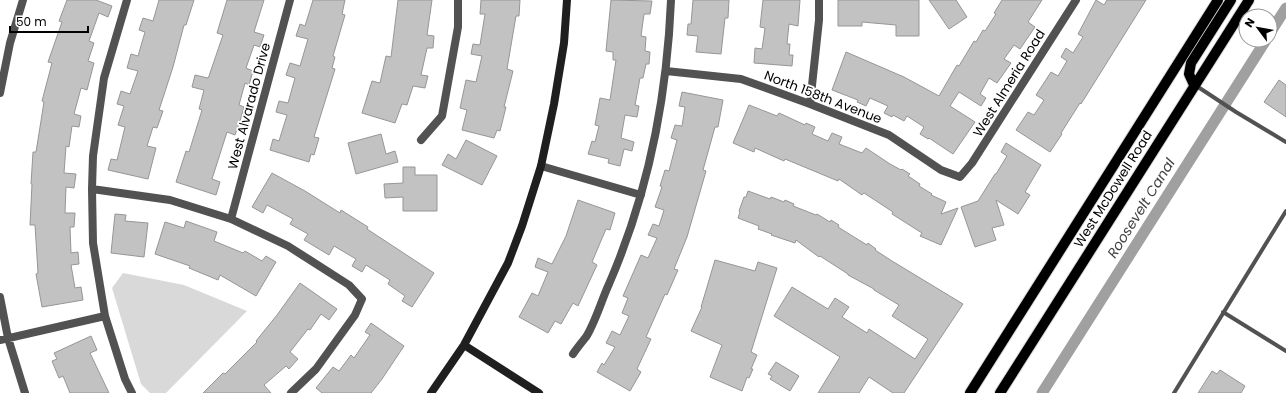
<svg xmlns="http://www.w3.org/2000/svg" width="1286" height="393" viewBox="0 0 1286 393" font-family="Poppins,sans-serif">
  <rect width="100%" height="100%" fill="#fff"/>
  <path fill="#d9d9d9" d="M123,273L184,285L247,311L166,393H150L141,384L112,288Z"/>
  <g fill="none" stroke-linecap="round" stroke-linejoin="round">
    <path stroke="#a0a0a0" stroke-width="11" d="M1270,33L1286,8
      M1042,393L1266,40"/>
  </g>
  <path fill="#c2c2c2" stroke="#969696" d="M67,0H96L112,6L108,17L99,13L89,41L94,43L88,61L94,63L87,90L81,88L74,114L81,116L79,127L72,126L69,147L66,146L64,173L76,174L74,188L66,187L65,213H75L74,227H70L71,253L78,252L79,264L71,265L75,288L81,287L83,300L42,307L36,274L38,273L35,225H30L32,184H31L33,152H36L44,102L42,101L52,63L48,62L62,22L59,21Z
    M159,0H194L186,25H184L173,67L159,110L163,111L157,128L153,127L147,146L156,148L148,179L108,170L111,159L117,160L125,127L118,125L124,106L117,104L121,91L130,94L138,71L127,68L131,54L138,56L145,32L139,30L143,18L153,21Z
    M227,0H264L254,32L264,35L260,47L254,45L246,68L253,71L249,85L245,83L239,105L244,107L240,121L235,135L227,132L212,179L220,182L216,195L176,182L186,151L189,152L202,110L199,109L204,90L192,87L195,75L208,78L209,76L223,35L217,33Z
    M313,0H345L342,14L345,15L333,56L335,57L332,68L335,69L314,137L319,138L314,155L311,154L309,162L270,150L273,139L279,141L287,115L276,112L279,101L288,103L295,78L286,75L290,63L300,66L308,39L296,36L300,24L305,26Z
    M398,0H432L427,35L434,36L433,48H427L421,75L428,76L425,88L413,86L407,105L402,104L395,123L362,113L372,81L380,83L386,56L391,57Z
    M481,0H520L519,16H516L507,69L513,71L504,107H506L500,131L497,130L494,138L462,130L467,110L460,108L466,80L476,82L482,56L471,54L473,44L480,45L485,14H480Z
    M611,0L652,1L650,14H644L641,36L646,37L645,51L650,52L649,64H646L643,78H640L635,105L639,106L637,117L625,115L621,138L634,142L632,151L624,149L620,166L608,163L609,159L588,154L592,141L595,142L599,126L595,125L600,98L610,100L616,60H613V52L606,51Z
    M693,0H729L728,18H725L721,54L696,52L698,36L687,35L688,24H691Z
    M763,0H800L798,26L789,24L787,44H790L789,55H793L792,66L754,63L755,48L762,49L765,28L760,27Z
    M838,0H919V36H896V25L862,22V26H838Z
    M929,0H956L967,17L949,29Z
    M1002,0H1042L1028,22L1035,27L1020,49L1014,45L1004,59L1011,63L997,83L989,78L980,94L986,98L981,106L959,92L950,106L975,122L953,154L929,138L928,139L920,134L924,127L907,116L904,121L893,115L892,117L884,113L888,106L870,98L866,106L857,102L858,100L832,90L846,52L904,77L939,96L957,65L959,66L974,41L976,42L983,30L985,31L996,14L994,13Z
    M1096,0L1104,5L1107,0H1146L1081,104L1080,103L1061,133L1062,134L1050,152L1016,130L1028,112L1034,115L1044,100L1036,95L1051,72L1058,76L1067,61L1061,57L1066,48L1073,53L1083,37L1078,34Z
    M1279,80L1286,85V117L1264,102Z
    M682,92L723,100L718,127H715L703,170L706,171L687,237L674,269L678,270L667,295L665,294L646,337L651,339L637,369L641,372L630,391L597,372L602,363L604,365L615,347L606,343L612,331L620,335L629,316L622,313L628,298L623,296L641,255L648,258L657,238L648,235L653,224L659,226L664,210L655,207L662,187L660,186L665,170L669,171L677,140L671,138L675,125L682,126L685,107L679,106Z
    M749,105L777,116L779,113L805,125L806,123L815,127L812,134L828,141L832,133L842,137L839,144L862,153L866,148L890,164L901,170L902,169L910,174L908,176L920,184L919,186L932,194L931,195L946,202L941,214L958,208L941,245L920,236L922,233L892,214L893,212L864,193L862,195L839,179L838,181L785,159L784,161L755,148L754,152L733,143Z
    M381,134L386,154L395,151L398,162L356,174L348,143Z
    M466,140L497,156L482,185L442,165L448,154L456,159Z
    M1006,143L1041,165L1025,192L1030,195L1018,214L996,200L1004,225L992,228L996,240L975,247L961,207L978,201L995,174H996L1007,156L1001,152Z
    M403,167H415V175H437V211H403V197L385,198L384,184L403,183Z
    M272,173L305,191L340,213L341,210L368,227L367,229L434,273L412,307L402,301L405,296L388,284L390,280L366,265L362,272L352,266L356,259L334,246L329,255L304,240L308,234L290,224L293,219L267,205L263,213L252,207Z
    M748,191L770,199L771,197L784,202L785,200L794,204L793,206L816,215L817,214L830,222L831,220L839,225L838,227L854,237L867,245L868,243L876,249L875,250L892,261L963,304L904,393H893L869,377L859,393H818L840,357L774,316L792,287L828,309L835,298L849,307L842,317L867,333L869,329L915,359L928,339L892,316L899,305L874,290V289L848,275V274L820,256L819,257L796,240L795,243L771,235L772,234L758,229L759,226L738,218L740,212L739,211L744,197H746Z
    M578,200L615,213L610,230L606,229L592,262L597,265L578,306L573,303L561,324L555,321L548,333L519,317L532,293L538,296L548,272L535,267L538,258L552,264L566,236Z
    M115,214L126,215L125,221L148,223L144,257L111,253Z
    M186,221L217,232L214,241L243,253L245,251L262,261L266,256L276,262L256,296L220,275L218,280L189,268L190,266L155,254L165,222L184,228Z
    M715,260L755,271L758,262L777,268L751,352L757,355L751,369H753L749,378L747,377L742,391L710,377L722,345L691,331L702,307H701Z
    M300,283L337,309L329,320L321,314L310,330L308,329L290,352L298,359L289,369L286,366L264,385L271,393H203L223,373L225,374L257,342L256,341L277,315Z
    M371,323L404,346L382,379L371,393H322L316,388L333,367L339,371L351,355L354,358L370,335L365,332Z
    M91,336L97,350L90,353L109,393H70L63,376L59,378L52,361L57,359L54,353Z
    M776,362L799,376L790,391L770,379L772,376L768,374Z
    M1220,370L1245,386L1241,393H1198L1212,371L1217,374Z"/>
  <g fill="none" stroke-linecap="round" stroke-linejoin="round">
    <defs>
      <path id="primary" d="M1194,85L1189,74L1191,63L1231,0
        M970,393L1218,0
        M1000,393L1249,0"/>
    </defs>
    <use href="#primary" stroke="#dbdbdb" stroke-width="12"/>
    <path stroke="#525252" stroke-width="4" d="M1195,85L1236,112L1286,142
      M1223,312L1286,351
      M1174,393L1286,211"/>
    <path stroke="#525252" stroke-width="8" d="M127,0L104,78L93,156L92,189L93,243L105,316L125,379L132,393
      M666,71L741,79L810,104L889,135L941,170L960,177L972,163L1076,0
      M0,93L10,43L23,0
      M810,104L819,20V0
      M421,140L442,116L458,27V0
      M541,166L641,195
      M92,189L170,200L231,219L288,246L349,285L362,299L355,315L316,369L291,393
      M231,219L290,0
      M0,297L8,338L25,393
      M0,340L105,316
      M573,354C577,348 582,342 586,337C595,323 602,299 609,284C648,194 667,98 671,0"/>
    <path stroke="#1f1f1f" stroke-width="8" d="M464,345L539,393
      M431,393L464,345L508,263L522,226L541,166L554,104L564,43L567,0"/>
    <use href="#primary" stroke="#000" stroke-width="10"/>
  </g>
  <g text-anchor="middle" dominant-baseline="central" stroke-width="3.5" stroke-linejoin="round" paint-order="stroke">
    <g font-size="13" fill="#000" stroke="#fff">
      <text transform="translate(1009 83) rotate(-58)">West Almeria Road</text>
      <text transform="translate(823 97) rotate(21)">North 158th Avenue</text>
      <text transform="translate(249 106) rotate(-75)">West Alvarado Drive</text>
      <text transform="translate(1113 189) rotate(-58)">West McDowell Road</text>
    </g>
    <g font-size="14" font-style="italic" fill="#414141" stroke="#fff">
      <text transform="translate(1141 208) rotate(-58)">Roosevelt Canal</text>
    </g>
  </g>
  <g transform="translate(1258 28) rotate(302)"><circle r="19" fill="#ffffff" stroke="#999999"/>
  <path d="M0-3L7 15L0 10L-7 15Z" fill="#000000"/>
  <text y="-6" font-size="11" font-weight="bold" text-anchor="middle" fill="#000000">N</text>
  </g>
  <path d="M10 26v6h78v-6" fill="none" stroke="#000000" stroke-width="2"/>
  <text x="16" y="26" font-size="12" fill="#000000" stroke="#ffffff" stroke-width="3" paint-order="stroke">50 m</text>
</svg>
